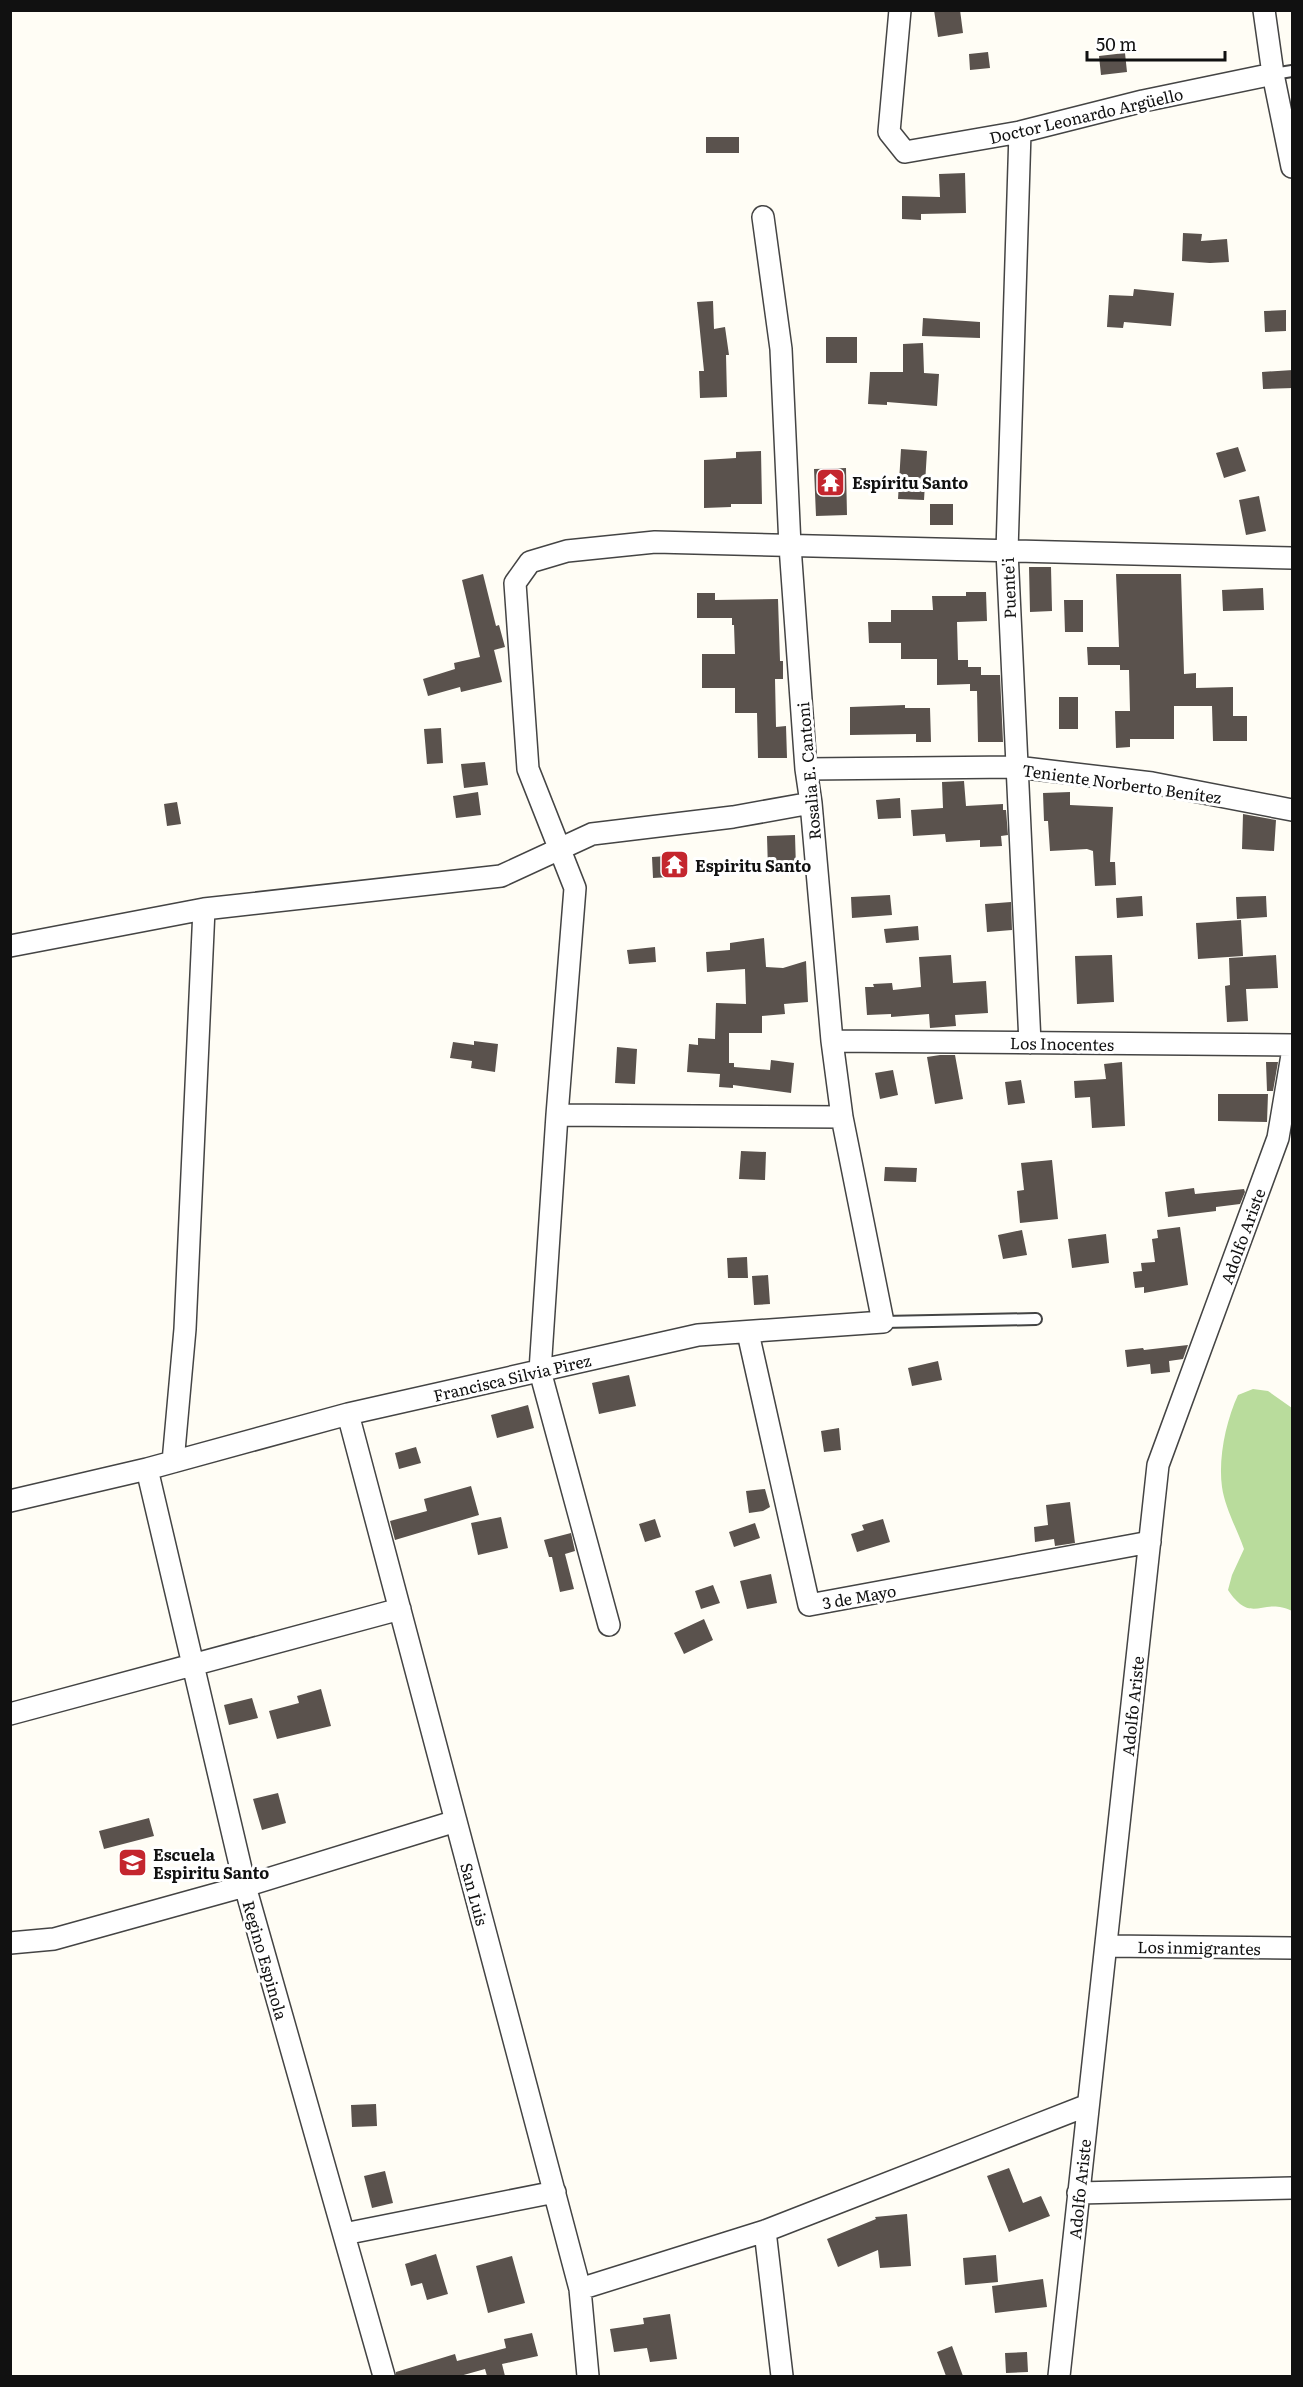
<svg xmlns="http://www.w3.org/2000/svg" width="1303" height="2387" viewBox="0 0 1303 2387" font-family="Literata,serif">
  <rect width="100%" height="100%" fill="#fffdf5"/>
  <path fill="#b9dc9c" d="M1253,1389L1268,1391L1292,1408V1611C1262,1596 1252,1626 1228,1590L1232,1575L1244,1549C1237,1529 1225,1508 1222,1487C1218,1458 1226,1421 1238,1395Z"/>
  <path fill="#5a524d" d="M934,10H960L963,33L938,37Z
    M988,52L990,68L970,70L969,54Z
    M1125,53L1127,72L1101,75L1099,56Z
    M706,137H739V153H706Z
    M965,173L966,213L921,214V220L902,219V196L940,197L939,174Z
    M1183,233L1202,234L1201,241L1227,239L1229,262L1210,263L1182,261Z
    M1134,289L1174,293L1171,326L1124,322L1123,328L1107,327L1109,295L1133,296Z
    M713,301L714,329L725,327L729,355H726L727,397L700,398L699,371H704L697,302Z
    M1286,310V331L1265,332L1264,311Z
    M923,318L980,322V338L922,336Z
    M826,337H857V363H826Z
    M923,343L924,373L939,374L937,406L887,402V405L868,404L870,372H903V344Z
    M1293,370V388L1263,389L1262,372Z
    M1238,447L1246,471L1224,478L1216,453Z
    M901,449L927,451L924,500L898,499Z
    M761,451L762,504H731V507L704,508V460L736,458V452Z
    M846,468L847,515L816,516L814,469Z
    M1259,496L1266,531L1246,535L1239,500Z
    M930,504H953V525H930Z
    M1029,567H1051L1052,611L1030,612Z
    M483,574L496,626L499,625L505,647L494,650L502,682L461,692L460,687L428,696L423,679L455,669L454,663L480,657L462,580Z
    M1116,574H1181L1184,674L1196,673V688L1233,687V716H1247V741H1213L1212,706H1174V739H1130V747L1116,748L1115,711H1130L1129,670H1120V665H1088L1087,647H1119Z
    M1263,588L1264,610L1223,611L1222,590Z
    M966,592H986L987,621L957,622L958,660H968V667H981V675H1000L1003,742H978L977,691H970V684L937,685V659H901V643H869L868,622H891V610H933L932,596H966Z
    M697,593H715V600L778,599L780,661H783V679H775L776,727L786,726L787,758H758L757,713H735V688H702V654H735L734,625H732V618H697Z
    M1064,600H1083V632H1065Z
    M1059,697H1078V729H1059Z
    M905,705V708H930L931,742H916V734L850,735V707Z
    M441,728L443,763L427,764L424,729Z
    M485,762L488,785L464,788L461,764Z
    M964,781L966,806L1003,804V810H1006L1008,835L1001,836L1002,846L980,847V840L946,842L945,834L913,836L911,810L943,808L942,782Z
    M478,792L481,815L456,818L453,796Z
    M1070,792V805L1113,807L1110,862H1115L1116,885L1095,886L1093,851L1087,849L1050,851L1048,821H1044L1043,793Z
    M900,798L901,818L878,819L876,800Z
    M177,802L181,824L167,826L164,804Z
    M1243,814L1276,820L1274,851L1242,849Z
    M795,835L796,869L768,870L767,836Z
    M686,855L687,876L653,878L652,857Z
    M890,895L892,915L852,918L851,897Z
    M1142,896L1143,916L1117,918L1116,898Z
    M1266,896L1267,917L1237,919L1236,897Z
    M1011,902L1012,930L987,932L985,904Z
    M1241,920L1243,956L1198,959L1196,923Z
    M918,926L919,940L886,943L884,929Z
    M764,938L766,967L783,968L806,961L808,1002L784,1004L785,1014L762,1016V1033H729V1063H734V1067L770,1070L771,1060L794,1063L791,1093L733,1085V1088L719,1087L720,1074L687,1072L689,1044L698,1045V1038L715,1039L716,1003L746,1004L745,969L707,972L706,952L730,950V943Z
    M655,947L656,962L629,964L627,950Z
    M951,955L953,983L986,981L988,1013L955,1015L956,1026L930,1028L929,1014L891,1017V1014L867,1015L865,987H874L873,984L892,983L893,990L921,987L919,957Z
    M1112,955L1114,1002L1077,1004L1075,956Z
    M1276,955L1278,988L1246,989L1248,1021L1227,1022L1225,986L1230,985L1229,958Z
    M474,1041L498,1044L495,1072L471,1068L472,1061L450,1058L453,1042L474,1045Z
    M617,1047L637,1049L635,1084L615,1083Z
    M940,1055H955L963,1099L935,1104L927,1057Z
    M1122,1062L1125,1126L1092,1128L1090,1097L1075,1098L1074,1081L1106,1079L1104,1064Z
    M1266,1062H1278L1273,1091H1267Z
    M893,1070L898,1095L880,1099L875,1073Z
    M1021,1080L1025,1103L1008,1105L1005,1082Z
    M1218,1094H1268L1267,1122L1218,1121Z
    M741,1151L766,1152L765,1180L739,1179Z
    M1052,1160L1058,1219L1020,1223L1017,1191L1024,1190L1021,1163Z
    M885,1167L917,1168L916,1182L884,1181Z
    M1194,1188L1195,1194L1244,1189L1245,1192L1240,1204L1216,1207V1211L1168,1217L1165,1192Z
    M1180,1227L1188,1285L1144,1293V1287L1135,1288L1133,1272L1142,1271L1141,1263L1155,1262L1152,1239L1158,1238L1157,1230Z
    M1022,1230L1027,1255L1003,1259L998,1235Z
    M1106,1234L1109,1263L1072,1268L1068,1239Z
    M747,1257L748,1278H728L727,1258Z
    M768,1275L770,1304L754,1305L752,1276Z
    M1188,1345L1183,1359L1169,1361L1170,1372L1151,1374L1150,1364L1127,1367L1125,1350L1143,1348L1144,1350Z
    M938,1361L942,1380L912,1386L908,1368Z
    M629,1375L636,1406L599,1414L592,1383Z
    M528,1405L534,1428L497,1438L491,1415Z
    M839,1428L841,1450L824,1452L821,1431Z
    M416,1447L421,1463L399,1469L395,1453Z
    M471,1486L479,1515L395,1540L390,1521L427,1511L424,1499Z
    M765,1489L770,1507L763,1511L749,1513L746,1491Z
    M1070,1502L1075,1543L1055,1546L1054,1539L1035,1542L1034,1527L1048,1525L1046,1505Z
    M501,1517L508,1548L478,1555L471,1523Z
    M655,1519L661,1537L645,1542L639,1524Z
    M883,1519L890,1542L857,1552L851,1534L864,1530L862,1525Z
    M755,1523L760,1538L734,1547L729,1532Z
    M571,1533L575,1551L565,1554L574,1589L560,1592L552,1557H549L544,1540Z
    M771,1574L777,1603L747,1609L740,1581Z
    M713,1585L720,1603L701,1609L695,1591Z
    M704,1619L713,1640L684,1654L674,1633Z
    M321,1689L331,1726L277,1739L269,1711L299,1703L297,1696Z
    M252,1698L258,1718L229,1725L224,1705Z
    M278,1793L286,1823L262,1830L253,1799Z
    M149,1818L154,1836L104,1849L99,1831Z
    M376,2104L377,2126L352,2127L351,2105Z
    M1009,2168L1023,2203L1041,2196L1050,2216L1009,2232L987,2176Z
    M385,2171L393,2203L372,2208L364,2176Z
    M907,2214L911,2266L880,2268L878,2250L838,2267L827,2239L876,2219L875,2217Z
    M436,2254L448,2294L427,2300L422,2283L411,2286L405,2264Z
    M996,2255L998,2282L965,2285L963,2258Z
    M512,2256L525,2303L488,2313L476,2266Z
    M1043,2279L1047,2307L995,2313L992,2286Z
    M670,2314L677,2359L650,2362L647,2348L614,2352L610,2329L644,2324L643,2318Z
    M532,2333L538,2356L502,2364L505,2376H487L485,2369L460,2376H396V2372L455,2354L457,2361L506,2348L504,2339Z
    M952,2346L963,2376H946L937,2352Z
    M1027,2352L1028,2372L1006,2373L1005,2353Z"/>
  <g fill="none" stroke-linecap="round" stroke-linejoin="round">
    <defs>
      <path id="lane" d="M1273,74L1292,71
        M883,1322L1036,1319"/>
      <path id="street" d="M900,10L889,132L905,152L1020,132L1143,101L1273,74
        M1264,10L1273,74L1292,167
        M1020,132L1007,551L1030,1043
        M806,769L1016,767L1152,783L1292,810
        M10,946L204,909L501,876L592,834L733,817L811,803
        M832,1041L1292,1045
        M557,1115L842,1117
        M748,1333L809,1605L1150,1542
        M348,1414L580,2289L588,2376
        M173,1462L185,1329L204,909
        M147,1469L245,1886L384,2376
        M10,1501L147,1469L348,1414L698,1335L883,1322L842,1117L832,1041L811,803L806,769L790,546L781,349L763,217
        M609,1625L540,1371L557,1115L575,888L528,769L515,583L530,562L567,551L655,542L1292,558
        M10,1714L400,1609
        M10,1943L54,1939L245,1886L456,1821
        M1106,1946L1292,1948
        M1078,2193L1292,2188
        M765,2231L782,2376
        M344,2234L555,2192
        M580,2289L765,2231L1088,2105
        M1059,2376L1158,1465L1278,1138L1292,1055"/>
    </defs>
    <use href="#lane" stroke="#444" stroke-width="14"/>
    <use href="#street" stroke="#444" stroke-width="24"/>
    <use href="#lane" stroke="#fff" stroke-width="10"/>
    <use href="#street" stroke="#fff" stroke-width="21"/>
  </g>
  <defs>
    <symbol id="temple-square" viewBox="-11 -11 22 22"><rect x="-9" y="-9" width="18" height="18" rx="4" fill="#c4262e" stroke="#fff"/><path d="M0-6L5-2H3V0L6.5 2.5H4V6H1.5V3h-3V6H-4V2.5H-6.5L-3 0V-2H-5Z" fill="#fff"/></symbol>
    <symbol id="school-square" viewBox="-11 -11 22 22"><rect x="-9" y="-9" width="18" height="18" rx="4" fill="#c4262e" stroke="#fff"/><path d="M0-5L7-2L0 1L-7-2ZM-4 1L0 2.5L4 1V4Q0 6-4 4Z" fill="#fff"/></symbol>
  </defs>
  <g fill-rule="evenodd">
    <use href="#temple-square" x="814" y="466" width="33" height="33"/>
    <use href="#temple-square" x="658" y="848" width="33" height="33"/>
    <use href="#school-square" x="116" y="1846" width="33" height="33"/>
  </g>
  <g text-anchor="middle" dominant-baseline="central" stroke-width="6" stroke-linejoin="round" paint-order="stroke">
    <g font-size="16" fill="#111" stroke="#fff">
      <text transform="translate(1086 115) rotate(-13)">Doctor Leonardo Argüello</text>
      <text transform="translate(1008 588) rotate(-92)">Puente'i</text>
      <text transform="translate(808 771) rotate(-95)">Rosalia E. Cantoni</text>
      <text transform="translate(1122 783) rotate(8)">Teniente Norberto Benítez</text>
      <text transform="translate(1062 1043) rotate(1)">Los Inocentes</text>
      <text transform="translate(1242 1236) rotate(-70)">Adolfo Ariste</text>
      <text transform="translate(512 1377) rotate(-13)">Francisca Silvia Pirez</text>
      <text transform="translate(859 1596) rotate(-10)">3 de Mayo</text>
      <text transform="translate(1132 1706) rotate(-84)">Adolfo Ariste</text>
      <text transform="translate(475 1894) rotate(75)">San Luis</text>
      <text transform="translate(1199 1947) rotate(1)">Los inmigrantes</text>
      <text transform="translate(266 1960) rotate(74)">Regino Espinola</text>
      <text transform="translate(1079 2189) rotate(-84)">Adolfo Ariste</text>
    </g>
    <g font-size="16" font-weight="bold" fill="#111" stroke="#fff" text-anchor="start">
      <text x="852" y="482">Espíritu Santo</text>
      <text x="695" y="865">Espiritu Santo</text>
      <text x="153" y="1854">Escuela<tspan x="153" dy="18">Espiritu Santo</tspan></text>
    </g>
  </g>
  <rect width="1303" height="2387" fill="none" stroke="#111111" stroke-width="24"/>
  <path d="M1087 51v9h138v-9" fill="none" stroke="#111111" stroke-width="3"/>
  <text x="1096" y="51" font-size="18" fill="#111111" stroke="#ffffff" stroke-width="4.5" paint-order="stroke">50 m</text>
</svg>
